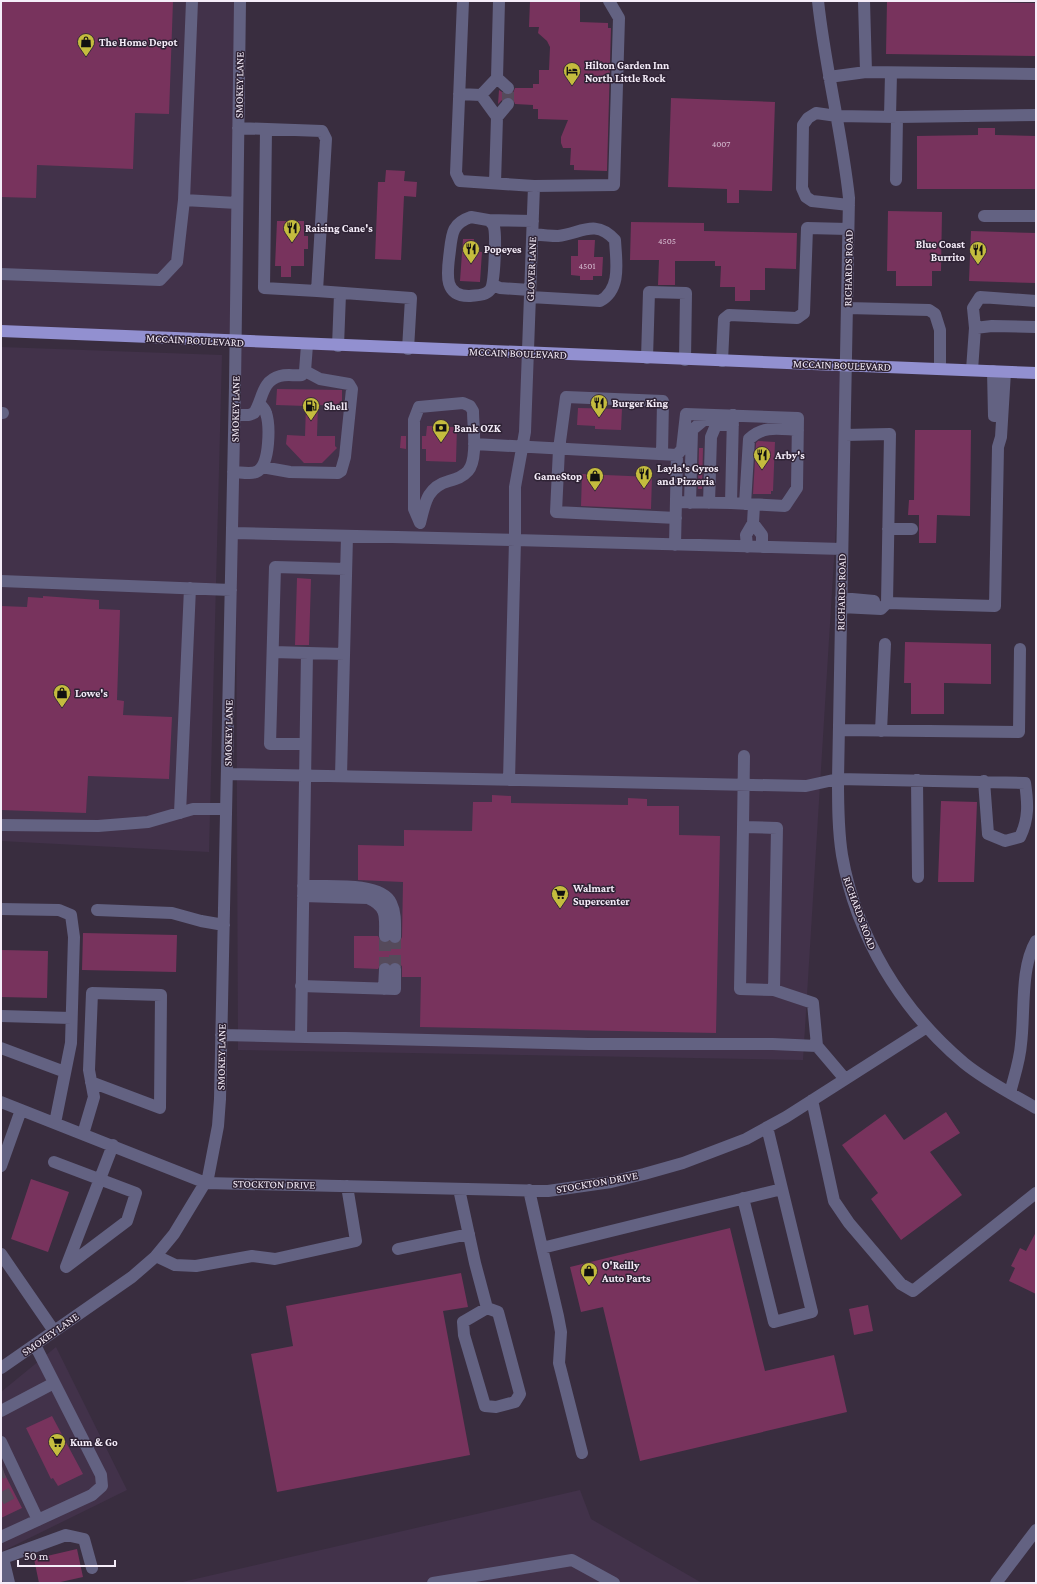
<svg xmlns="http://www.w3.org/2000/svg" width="1037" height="1584" viewBox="0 0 1037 1584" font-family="'Crimson Pro',serif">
  <rect width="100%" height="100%" fill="#392d3f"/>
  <path fill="#42324a" d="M1,1H242L236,342L846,365L803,1060L238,1050L235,342L1,330Z
    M1,347L222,355L209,852L1,841Z
    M56,1347L127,1490L1,1552V1392Z
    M580,1490L591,1519L702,1583H178Z"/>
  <path fill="#78335d" d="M1,1H173L169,114L135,113L133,169L37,165L36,198L1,197Z
    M530,1H580V22L608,23V28H611L607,171L574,170V165H570L571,148H563L561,143V137L568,120L538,119V109H533V105L515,104L513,99L510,97H505L498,104L499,90L507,95L513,93L515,88H533V84H539V70H549L550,47L547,41L538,33L539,27H529Z
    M887,1L1036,3V56L886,54Z
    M671,98L775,102L772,191L739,190V203H727V189L668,187Z
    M978,128H995V135L1036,136V189H917V136L978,135Z
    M386,170L405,171L404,181L417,182L416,197L404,196L401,260L375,259L378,182H385Z
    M888,211L942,212L941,271H932V286H896V271H887Z
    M277,221H304V236H308V249H304V266H291V277H281V266H275Z
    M631,222L704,223V231L797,233L796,269L765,268V290H750V301H735V287H720L721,266H715V261H675V285H658L659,260H630Z
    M971,231L1036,233V283L969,281Z
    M463,239H474L473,251L482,252L480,282L460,281Z
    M578,240H595L594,257H603L602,276H593V280H580V276L571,275V256H578Z
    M277,389L342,390V406L318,405L317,436H335V446L337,448L322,463H304L286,444L287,435L305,436L306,406L276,405Z
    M578,408L622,409L621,430L595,429V426L577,425Z
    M437,422H447V427H457L456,462L426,461V449H422V436H426L427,426H437Z
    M915,430H971L970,516L937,515L936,543H919V515H908L909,500H914Z
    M401,436H406V449L400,448Z
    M758,441L775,442L773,491H771V494H753L756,443Z
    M699,448H703L702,489H698Z
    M582,474L652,477L651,509L581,506Z
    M297,578L311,579L309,645H295Z
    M43,596L99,600V609L120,610L117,700L124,701L123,715L172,717L169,779L88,776L86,813L1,810V606L27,607L28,597L43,598Z
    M905,642L991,644V684L944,683V714H911V683H904Z
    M492,795L511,796V803L628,805V798L647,799V806H679V835L720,836L716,1033L420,1027L421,977H402V966L395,962L390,964L382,962L378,969L354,968V936H378L382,943L389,942L395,944L399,943L402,937L403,882L358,880V845L404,846V830L472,831L473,802H492Z
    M941,801L977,802L974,882H938Z
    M83,933L177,935L176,972L82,970Z
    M1,950L48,951L47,998L1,997Z
    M946,1112L960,1133L930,1152L962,1195L901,1240L871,1199L878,1193L842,1145L885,1114L904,1140Z
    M31,1179L69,1192L48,1252L11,1239Z
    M730,1228L765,1371L834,1355L847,1412L640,1461L603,1307L581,1312L570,1267Z
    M1036,1232V1294L1009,1281L1015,1268L1011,1266L1020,1248L1026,1251Z
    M461,1273L468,1307L443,1311L470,1455L277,1492L251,1354L293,1346L286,1306Z
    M868,1305L873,1331L854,1335L849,1309Z
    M52,1416L83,1474L58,1486L53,1478L51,1479L26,1428Z
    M1,1467L22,1508L1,1518Z
    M77,1549L83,1577L56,1583H39L34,1559Z"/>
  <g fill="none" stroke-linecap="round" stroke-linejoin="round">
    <path stroke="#554a5b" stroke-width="12" stroke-dasharray="12 6" stroke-linecap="butt" d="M508,104V88
      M395,937V969
      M385,969V936
      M1,1473L4,1472
      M1,1499L14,1492"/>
    <path stroke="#636282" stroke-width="12" d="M463,1L456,173L460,181L534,186L614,185L619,18L609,1
      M818,1C825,67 842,132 849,198L838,779C838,805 838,830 842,855C856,936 901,1010 964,1063C986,1081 1012,1094 1036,1108
      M866,72L1036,74
      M829,77L866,72L864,1
      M497,78L508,88
      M459,94L481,95L497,78L499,1
      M481,95L497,117L495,183
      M497,117L508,104
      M890,117L891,73
      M238,128L322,131L326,139L317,291L411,298L408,349
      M266,130L264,288L317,291
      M896,180L897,117
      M534,186L525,432L515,487V540L842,549
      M184,200L192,1
      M849,205L812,201L806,197L802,188L803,125L808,118L816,113L837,116L897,117L1036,115
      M984,216H1036
      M471,217L488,220C491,222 493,223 494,227C496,235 495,284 490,290C485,296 477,295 470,296C441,297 448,269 450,250C452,232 453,223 471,217Z
      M488,220L533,221
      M1,274L160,280L177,262L184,200L237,203
      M493,285L500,288L530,290
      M530,297L600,301C622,289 616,261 615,240C595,218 580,234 558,236C550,236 541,235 533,234
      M847,308L929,310L935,314L940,330V369
      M975,328L973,308L980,297L1036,301
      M338,346L340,294
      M647,358L649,292L686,293L685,360
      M722,361L724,319L729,315L797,318L804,313L807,228L848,229
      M972,370L975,328L992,326L1036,327
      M993,371L994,416
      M463,403L470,406L473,411C473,426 478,460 468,471C463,477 456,479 449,481C427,487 425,503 420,523L414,509V420L419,407Z
      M1,413H3
      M235,415H249L254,413C263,400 261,381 280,376C287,374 295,376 302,375L305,371L307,345
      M845,435L890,434L887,603L995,606L998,447L1001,437L1005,372
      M474,444L677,455L675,545
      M662,454L663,401L566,397L559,449L556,512L676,518
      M677,455L682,449L686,414L798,418L797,488L785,506L731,503
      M262,467L290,472L338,473L341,471L345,457L352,389L349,384L320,379L305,371
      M233,472C240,472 252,475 258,471C270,463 270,425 266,413C265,409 261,406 259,403
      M676,502L731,503L733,415
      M690,503L692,430L704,420H716
      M709,503L711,437L716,425H733
      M745,504L749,439C764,425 779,429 798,430
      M753,523L762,535V547
      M888,529H912
      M232,533L515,540L509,780
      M747,547L746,535L753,523L754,505
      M1,581L231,590
      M841,598L874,601
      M841,607L881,609L887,603
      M273,652L344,654
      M839,730L1019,732L1020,649
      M881,731L885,644
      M305,744H270L275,567L346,569
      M744,756L743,827L777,828L774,990L813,1003L817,1046
      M227,774L806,786L838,779L1025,783C1028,803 1029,819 1020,837L1005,841L988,834L984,781
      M341,776L347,536
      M917,780L918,877
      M180,813L190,588
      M1,825L98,826L148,822L193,809H226
      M743,827L740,989L774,990
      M303,886C324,887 381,881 391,903C396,913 395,925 395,937
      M303,896L368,898C388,907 385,917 385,936
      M1,909L59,910L71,915L74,937L71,1043L55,1123
      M97,910L172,913L201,921L224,925
      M301,986L395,989V969
      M384,989L385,969
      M1,1016L71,1018
      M221,1035L588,1044H773L817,1046L845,1079
      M301,1037L307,653
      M1,1048L65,1072
      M1010,1093C1014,1077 1020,1060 1021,1044C1025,1013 1020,968 1036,941
      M812,1100L834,1201L849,1223L901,1284L913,1291L1036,1193
      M1,1102L206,1183L548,1191L611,1182L644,1174L683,1163L746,1139L786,1117L927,1027
      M83,1134L94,1097L89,1070L92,993L161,995L160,1108L91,1082
      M54,1162L136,1193L127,1221L66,1267L113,1145
      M1,1166L21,1110
      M459,1189L475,1263L487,1308L498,1312L520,1394L515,1402L496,1407L485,1406L464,1335L463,1322L487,1308
      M529,1190L542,1248L782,1189L767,1127
      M743,1198L774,1322L812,1312L782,1189
      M542,1248L558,1316L561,1332L559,1363L582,1453
      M398,1249L469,1234
      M1,1254L54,1331
      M156,1256L175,1265L196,1266L252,1256L275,1259L356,1241L347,1186
      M1,1368L132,1277L155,1257L174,1234L208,1178L218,1126L220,1099L235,386L240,1
      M1,1411L54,1383
      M1,1442L38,1520
      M1,1537L92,1495L102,1486L101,1475L35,1345
      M9,1583L3,1558L66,1535L84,1539L92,1568
      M433,1583L572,1560L614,1583
      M996,1583L1036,1530"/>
    <path stroke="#9290d0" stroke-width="12" d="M1,331L1036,373"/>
  </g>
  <defs>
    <symbol id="shop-pin" viewBox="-11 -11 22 30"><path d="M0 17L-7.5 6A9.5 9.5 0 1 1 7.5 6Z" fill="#c4bc3e" stroke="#2f2335"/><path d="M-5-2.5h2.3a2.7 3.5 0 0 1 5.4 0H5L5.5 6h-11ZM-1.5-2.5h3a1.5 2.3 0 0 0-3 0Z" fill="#111"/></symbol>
    <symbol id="hotel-pin" viewBox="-11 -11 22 30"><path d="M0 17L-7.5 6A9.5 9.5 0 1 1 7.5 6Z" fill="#c4bc3e" stroke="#2f2335"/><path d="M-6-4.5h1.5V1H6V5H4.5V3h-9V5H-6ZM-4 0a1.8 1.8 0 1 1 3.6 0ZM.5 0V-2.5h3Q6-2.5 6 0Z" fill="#111"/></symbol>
    <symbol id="restaurant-pin" viewBox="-11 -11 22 30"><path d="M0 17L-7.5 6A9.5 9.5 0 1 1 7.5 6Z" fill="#c4bc3e" stroke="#2f2335"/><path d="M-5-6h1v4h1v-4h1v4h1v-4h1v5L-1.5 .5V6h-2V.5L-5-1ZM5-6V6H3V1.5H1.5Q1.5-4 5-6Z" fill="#111"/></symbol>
    <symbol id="fuel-pin" viewBox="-11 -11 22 30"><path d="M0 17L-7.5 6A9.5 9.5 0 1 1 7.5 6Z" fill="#c4bc3e" stroke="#2f2335"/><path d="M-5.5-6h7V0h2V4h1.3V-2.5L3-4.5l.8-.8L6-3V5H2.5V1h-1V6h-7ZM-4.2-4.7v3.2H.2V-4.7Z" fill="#111"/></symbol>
    <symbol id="bank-pin" viewBox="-11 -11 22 30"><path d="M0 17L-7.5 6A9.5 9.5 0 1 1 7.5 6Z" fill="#c4bc3e" stroke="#2f2335"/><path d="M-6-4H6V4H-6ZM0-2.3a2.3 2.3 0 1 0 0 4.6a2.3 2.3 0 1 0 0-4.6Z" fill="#111"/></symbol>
    <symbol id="supermarket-pin" viewBox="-11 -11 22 30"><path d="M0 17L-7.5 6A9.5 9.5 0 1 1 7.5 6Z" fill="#c4bc3e" stroke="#2f2335"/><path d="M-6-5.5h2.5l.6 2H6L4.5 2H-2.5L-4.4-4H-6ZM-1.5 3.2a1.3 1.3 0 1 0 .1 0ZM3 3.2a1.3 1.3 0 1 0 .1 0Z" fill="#111"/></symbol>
  </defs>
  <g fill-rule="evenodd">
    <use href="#shop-pin" x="76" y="32" width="20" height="27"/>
    <use href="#hotel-pin" x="562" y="61" width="20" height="27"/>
    <use href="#restaurant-pin" x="282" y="218" width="20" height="27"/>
    <use href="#restaurant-pin" x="461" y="239" width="20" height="27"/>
    <use href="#restaurant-pin" x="968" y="240" width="20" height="27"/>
    <use href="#restaurant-pin" x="589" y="393" width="20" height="27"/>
    <use href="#fuel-pin" x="301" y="396" width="20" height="27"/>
    <use href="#bank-pin" x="431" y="418" width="20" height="27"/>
    <use href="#restaurant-pin" x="752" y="445" width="20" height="27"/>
    <use href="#restaurant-pin" x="634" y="464" width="20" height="27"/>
    <use href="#shop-pin" x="585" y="466" width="20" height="27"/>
    <use href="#shop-pin" x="52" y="683" width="20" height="27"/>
    <use href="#supermarket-pin" x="550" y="884" width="20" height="27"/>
    <use href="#shop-pin" x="579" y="1261" width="20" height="27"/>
    <use href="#supermarket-pin" x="47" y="1432" width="20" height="27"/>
  </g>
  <g text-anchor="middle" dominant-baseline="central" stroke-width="3" stroke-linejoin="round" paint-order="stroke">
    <g font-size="9" fill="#d6bed2">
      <text x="721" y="144">4007</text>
      <text x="667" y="241">4505</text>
      <text x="587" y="266">4501</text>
    </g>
    <g font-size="11" font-weight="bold" fill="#f5edf9" stroke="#2f2335" text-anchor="start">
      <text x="99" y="42">The Home Depot</text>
      <text x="585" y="65">Hilton Garden Inn<tspan x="585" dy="13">North Little Rock</tspan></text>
      <text x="305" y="228">Raising Cane's</text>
      <text x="965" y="244" text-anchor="end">Blue Coast<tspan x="965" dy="13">Burrito</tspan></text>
      <text x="484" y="249">Popeyes</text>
      <text x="612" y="403">Burger King</text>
      <text x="324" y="406">Shell</text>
      <text x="454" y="428">Bank OZK</text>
      <text x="775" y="455">Arby's</text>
      <text x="657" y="468">Layla's Gyros<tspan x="657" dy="13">and Pizzeria</tspan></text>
      <text x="582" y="476" text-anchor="end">GameStop</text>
      <text x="75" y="693">Lowe's</text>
      <text x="573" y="888">Walmart<tspan x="573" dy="13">Supercenter</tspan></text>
      <text x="602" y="1265">O'Reilly<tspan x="602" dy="13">Auto Parts</tspan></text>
      <text x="70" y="1442">Kum &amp; Go</text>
    </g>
    <g font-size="11" fill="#f5edf9" stroke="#2f2335">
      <text transform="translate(239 85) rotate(-89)">SMOKEY LANE</text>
      <text transform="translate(848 268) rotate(-89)">RICHARDS ROAD</text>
      <text transform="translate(531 269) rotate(-88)">GLOVER LANE</text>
      <text transform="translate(195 340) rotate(3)">MCCAIN BOULEVARD</text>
      <text transform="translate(518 353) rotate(2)">MCCAIN BOULEVARD</text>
      <text transform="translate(842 365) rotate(2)">MCCAIN BOULEVARD</text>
      <text transform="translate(235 409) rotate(-89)">SMOKEY LANE</text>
      <text transform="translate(841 592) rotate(-89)">RICHARDS ROAD</text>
      <text transform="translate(228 733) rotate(-89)">SMOKEY LANE</text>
      <text transform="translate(860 913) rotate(70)">RICHARDS ROAD</text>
      <text transform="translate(221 1057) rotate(-89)">SMOKEY LANE</text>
      <text transform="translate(597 1182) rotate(-10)">STOCKTON DRIVE</text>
      <text transform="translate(274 1184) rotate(1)">STOCKTON DRIVE</text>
      <text transform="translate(50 1334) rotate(-35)">SMOKEY LANE</text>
    </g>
  </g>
  <rect width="1037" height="1584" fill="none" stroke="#f5edf9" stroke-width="4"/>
  <path d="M18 1560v6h97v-6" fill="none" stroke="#f5edf9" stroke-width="2"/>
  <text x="24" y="1560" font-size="12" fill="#f5edf9" stroke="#2f2335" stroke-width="3" paint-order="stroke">50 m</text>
</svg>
